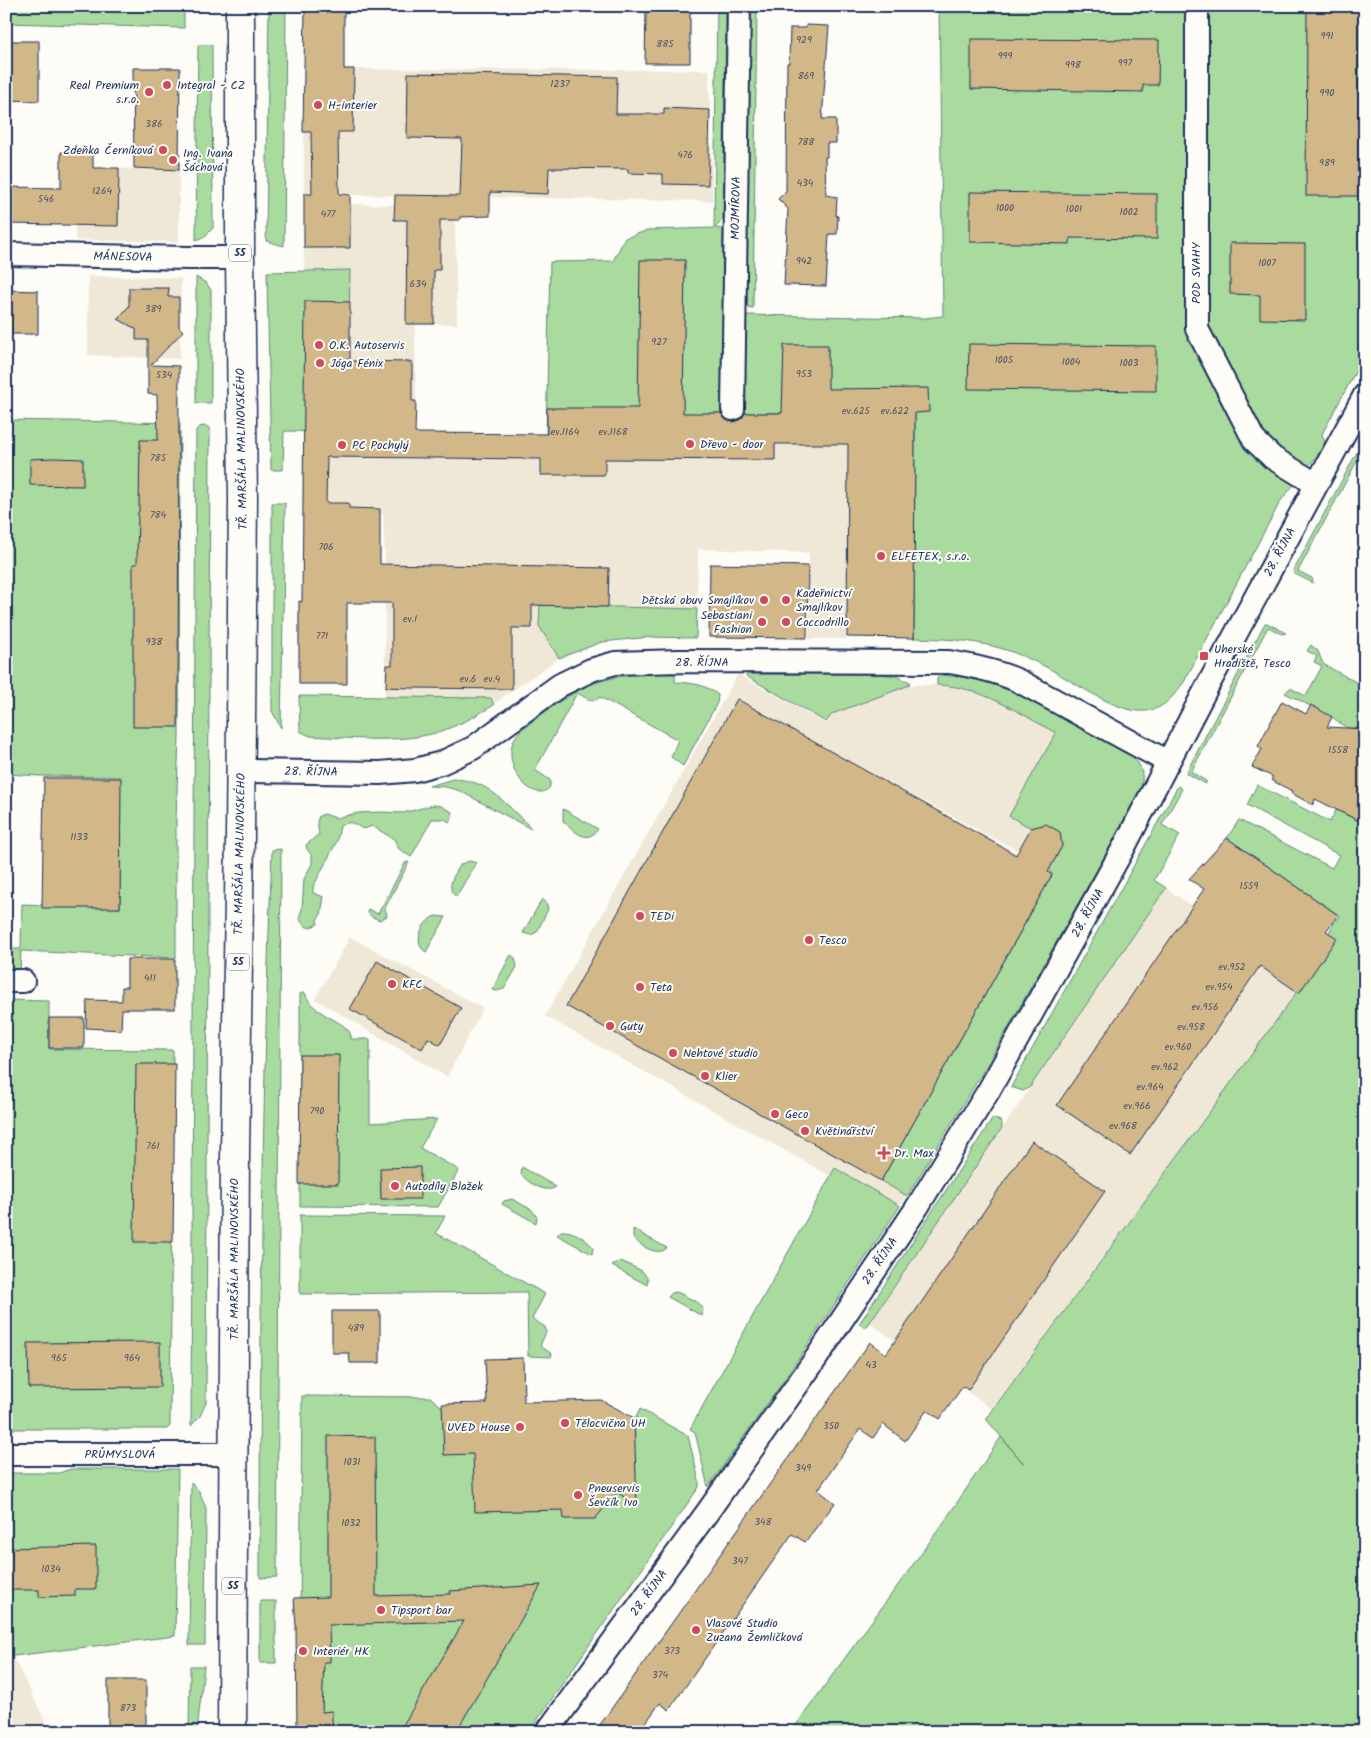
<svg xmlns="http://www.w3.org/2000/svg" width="1371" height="1738" viewBox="0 0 1371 1738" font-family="Kalam,sans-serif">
  <rect width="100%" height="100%" fill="#fdfcf7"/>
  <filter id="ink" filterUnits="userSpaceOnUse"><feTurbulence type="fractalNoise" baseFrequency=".02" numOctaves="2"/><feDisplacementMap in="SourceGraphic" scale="10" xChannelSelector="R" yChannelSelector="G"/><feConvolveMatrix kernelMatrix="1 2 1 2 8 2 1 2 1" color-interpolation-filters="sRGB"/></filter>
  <g filter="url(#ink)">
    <path fill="#f0e8d6" d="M304,69L709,70L713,201L304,194Z
      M75,167L179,170V242L75,240Z
      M349,204L395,205V220H455L457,324H415L416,401L348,400L350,270L304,271V248Z
      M88,276L181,278L180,359L88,355Z
      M941,379L914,638L847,637L846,639H809V553L698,549L697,609L540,605L539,626L559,658L495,703L491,698L385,697V564L383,514L349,511V503H302L303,432L685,436V414L839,413Z
      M738,674L826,723L831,714L909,685H941L962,689L997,700L1056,733L1010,816L1031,828L1023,841L1026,855L888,782L1078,886L896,1213L545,1016Z
      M1166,888L1237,937L1240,952L1297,992L992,1409L870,1323Z
      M350,937L483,1008L447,1077L315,999Z
      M6,1657H13L51,1732H6Z"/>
    <path fill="#a8db9d" stroke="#62857e" d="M6,6H184V28L6,23Z
      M269,6H286L284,246L266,241Z
      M717,6H726L723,220L715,228L723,229L722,413L686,414L546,434L550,262L613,261L625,238L649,230L714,228Z
      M749,6H757L753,308L747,307L745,303Z
      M939,6H1365V354L1322,434L1325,443L1316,457L1280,502L1184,682C1173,697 1161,713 1139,711C1111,710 1066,676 1040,664C996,642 962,639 914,638L915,413H745V315L925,318L943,316Z
      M198,45H212L213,228L204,237L196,240Z
      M350,270L347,432L284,431L283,470H271L267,272Z
      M196,277L206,283L211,290V403H196Z
      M6,420L180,423L179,737L176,819V958L21,951L20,973L6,974V949H21L22,904L120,908V777L41,776L6,774Z
      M204,426L208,427L210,430L206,1403L200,1416L191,1426L196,430L199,427Z
      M1363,441L1365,442V446L1298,571L1312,578L1313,583L1295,574L1293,572L1294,570Z
      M272,503H285L281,728L272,711Z
      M540,605L697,609L696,638L651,637L602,642L559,658L539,626Z
      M1265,623H1267L1286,633L1282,634L1268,627L1191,772L1206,781V784L1186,773Z
      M1311,645L1318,651L1323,664L1365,687V728H1347L1332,717L1285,693L1290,688L1306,696L1322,666L1314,662L1317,656L1307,651Z
      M650,673L675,674V682C692,683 705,684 718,695L717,703L683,766L671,757L678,740L600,697C593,704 585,697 577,693L535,770L550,780V787C533,808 492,758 521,730C569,694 588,677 650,673Z
      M748,674H880L896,676L910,682L909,685L902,688L832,714L826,722L746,676Z
      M939,675L974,678L1019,694L1133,757C1142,766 1144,775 1141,787L1107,852L987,1065L907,1196L881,1181L1052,875L1049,868L1048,861L1054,860L1062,846L1060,837L1036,827L1031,828L1009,816L1056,733C1019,713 980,686 937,685V679Z
      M299,696L491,698L494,705C479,714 463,723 447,729C407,745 352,738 310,736L300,731Z
      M453,779C482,780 495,793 515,812C520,818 528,823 531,829L460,791L446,787L429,786Z
      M1257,785L1330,822L1336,810L1357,820L1361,813L1365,814V885L1357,895L1365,887V1732H791L944,1522L1001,1437L1024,1464L986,1419L1297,992L1334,923L1340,916L1227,838L1239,820L1332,868L1339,855L1247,805Z
      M1178,786L1182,789L1162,825L1180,835L1154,880L1166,888L1030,1087L1023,1091L1011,1087Z
      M433,805L441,806L452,812V817L449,822L445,819H432L411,857L398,848L394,839L372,826L364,829C353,825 353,819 340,826L337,841L313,887V893L324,897L321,914L317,920L318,924L309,928C301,924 297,918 302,910L304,879L312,864V856L307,849L306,845L319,834L317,822L319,816L324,814L336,818L358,813L381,812L403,813Z
      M563,809L598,829C586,846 574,830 563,821Z
      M281,849L277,1577L260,1578C260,1335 262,1092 272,850Z
      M470,861L476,863L456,897C445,886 454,876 461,864Z
      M409,862L385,908L387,916L380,920L372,917L367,912L368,909L378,914L405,863Z
      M542,899L546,902L548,909L537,932L531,935L523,933Z
      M435,916L446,917L426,952C412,944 422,921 435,916Z
      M511,955L515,958L517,967L504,989L497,991L492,990Z
      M302,993H305C312,1017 354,1022 351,1039H370V1123L437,1119L420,1148L459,1170L438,1207L300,1206V994Z
      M6,1000L49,1001V1049L173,1050L170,1426L167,1429H6Z
      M993,1118L1002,1122V1128L866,1328L859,1324Z
      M522,1167L556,1187C547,1194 527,1183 521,1174Z
      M835,1168L900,1206L785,1379L708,1487L695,1432L690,1429Z
      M512,1199L532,1210L537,1217L536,1223L502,1204L504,1201Z
      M300,1215L445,1216L436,1233L545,1294L532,1319L545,1327L546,1332L540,1346L552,1354L551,1357L528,1356L527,1292L300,1294Z
      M633,1229L667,1248C658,1257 639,1246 633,1237Z
      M561,1231C573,1230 585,1238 593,1247L592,1254L557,1235Z
      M621,1261L642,1271L648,1279L647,1285L612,1266Z
      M677,1292L699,1303L703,1310L702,1316L668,1297L672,1293Z
      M302,1396L430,1397L442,1407L634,1422L640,1409L688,1436L699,1481V1487L529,1732H299Z
      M71,1469H178L175,1636L6,1657V1473H59Z
      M191,1482L199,1491L206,1508L205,1645H189Z
      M260,1601H276V1663H260Z
      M190,1666H204L197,1732H189Z"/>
    <path fill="#d2b888" stroke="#1b2f5e" d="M305,6H344V69H354L353,132H338L339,194L350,195V248H304V194H312L311,132H303Z
      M1307,6H1359L1358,196H1306Z
      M646,11H690V63H645Z
      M806,25L829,26L822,119H836V143H827V157H825L826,195L837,197L836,216H838L837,234H829L826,286L784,285L788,209L778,199L786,191L787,63H789L790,28H806Z
      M971,39L1159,40L1158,85H1143V92L971,89Z
      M6,41H39V101L6,100Z
      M133,68H180L179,170L134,168Z
      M408,73L617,77L616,114H664V108L710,110L708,185L663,184V174L628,173V169L549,168L548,194L490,192V216L460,217V220H440V270H434V324H406L407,220H394L395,195L460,196L462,139L407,138Z
      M61,152H93V168H119L118,226L6,224V187L61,188Z
      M970,192L1157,194V239L1070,238V244L970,242Z
      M1230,243L1305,244V320L1260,319V295L1230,294Z
      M640,260H685L683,413H721L726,420L733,422L740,420L745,413H782L784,345H828V389L928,388L929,412L915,413L914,638L847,637L848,444H775V460L605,459V475H541V459L327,457L326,503H349V508L380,509V564L609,568L608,607L532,605V628H512V689L411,688L386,687L387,665H392V603H347V684H299V601L302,602L305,301L350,302V361L412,362V401H416L415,433L547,434V408H638Z
      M129,288H169L168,297H179V327L183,331L151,365L179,366L178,727H133V564H137L138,512H139L140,440H158L157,395L148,394V340H136V329L118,319L129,306Z
      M6,290L38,291V334H6Z
      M969,344L1156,346V391L968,389Z
      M53,458L83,459V486L30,485V459Z
      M710,564L808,566L807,638L709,637Z
      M737,699L1016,855L1031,828L1046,824L1060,832L1062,846L1048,872L1052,875L881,1181L566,1006Z
      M1282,701L1306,714L1311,705L1332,717L1327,727L1365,729V807L1357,820L1315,799L1313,805L1291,793L1292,791L1271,780L1273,777L1252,767L1262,749L1258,746Z
      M44,778H121L120,908H42Z
      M1227,838L1338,915L1326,931L1337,938L1299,993L1260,966L1130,1155L1057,1105L1204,889L1189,879Z
      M127,959H175V1009H122L121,1030L86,1028L87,1000L122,1001V987H127Z
      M377,961L461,1008L440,1045L428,1038L422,1049L350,1009Z
      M49,1018H84V1048H49Z
      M300,1055H339L338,1184H299Z
      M136,1064H175L173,1242H134Z
      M1032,1141L1105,1191L968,1390L963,1386L940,1419L927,1410L905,1441L883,1424L873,1438L860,1429L818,1490L835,1503L805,1542L792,1534L669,1710L660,1703L639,1732H595L870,1342L886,1354Z
      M420,1167V1199H381L380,1168Z
      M332,1311H380V1363H350L349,1353H332Z
      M160,1342V1387L29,1388L28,1343Z
      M523,1358L524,1402L601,1400L634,1418L637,1506L617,1492L595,1519H564L563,1510L475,1512L473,1454L444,1455L442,1404L487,1403L485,1359Z
      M328,1436L375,1437L376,1596L451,1594L450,1591L541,1585L456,1732H399L464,1621L329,1625L330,1662H324L322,1712L332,1711V1732H297L296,1626L294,1598L328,1597Z
      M96,1546V1589H75V1596L39,1597V1590H6V1548Z
      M108,1680H146V1732H108Z"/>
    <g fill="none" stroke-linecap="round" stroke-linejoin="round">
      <defs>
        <path id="minor" d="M1197,15V329L1254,440L1273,458L1316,484
          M6,254L188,258H240
          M733,409L739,6
          M241,771L380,773L415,770L441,763L473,748L560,685L591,670L615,663L679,661L949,662C974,666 997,671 1019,681L1168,762
          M6,981H23
          M6,1454H233
          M547,1732L709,1510L817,1357L916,1209L989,1090L1123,849L1207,687L1365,395"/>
        <path id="primary" d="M232,1732L235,1153L240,835L243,499L240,258V6"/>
      </defs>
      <use href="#minor" stroke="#1b2f5e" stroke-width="26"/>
      <use href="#primary" stroke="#1b2f5e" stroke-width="31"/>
      <use href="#minor" stroke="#fdfcf7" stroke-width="22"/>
      <use href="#primary" stroke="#fdfcf7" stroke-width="28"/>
    </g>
  </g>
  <g fill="#d1495b" stroke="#fdfcf7" stroke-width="2">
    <circle cx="167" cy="85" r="5"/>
    <circle cx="149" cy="92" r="5"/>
    <circle cx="318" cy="105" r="5"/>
    <circle cx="163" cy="150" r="5"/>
    <circle cx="173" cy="160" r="5"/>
    <circle cx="319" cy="345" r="5"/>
    <circle cx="320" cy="363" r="5"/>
    <circle cx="690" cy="444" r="5"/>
    <circle cx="342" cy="445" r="5"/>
    <circle cx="881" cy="556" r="5"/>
    <circle cx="764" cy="600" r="5"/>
    <circle cx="786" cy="600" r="5"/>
    <circle cx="762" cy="622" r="5"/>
    <circle cx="786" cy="622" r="5"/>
    <rect x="1199" y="651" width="10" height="10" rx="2.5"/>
    <circle cx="640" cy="916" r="5"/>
    <circle cx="809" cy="940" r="5"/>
    <circle cx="392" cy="984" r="5"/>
    <circle cx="640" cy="987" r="5"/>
    <circle cx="610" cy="1026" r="5"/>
    <circle cx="673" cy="1053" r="5"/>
    <circle cx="705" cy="1076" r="5"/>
    <circle cx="775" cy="1114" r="5"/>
    <circle cx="805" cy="1131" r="5"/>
    <path d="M881.5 1145.5h5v5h5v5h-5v5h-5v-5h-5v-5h5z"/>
    <circle cx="395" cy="1186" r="5"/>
    <circle cx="565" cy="1423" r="5"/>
    <circle cx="520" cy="1427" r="5"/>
    <circle cx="578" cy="1495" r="5"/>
    <circle cx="381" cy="1610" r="5"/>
    <circle cx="696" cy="1630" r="5"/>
    <circle cx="303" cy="1651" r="5"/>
  </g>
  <g text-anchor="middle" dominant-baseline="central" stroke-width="4" stroke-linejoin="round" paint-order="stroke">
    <g font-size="10" fill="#495168">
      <text x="1327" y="36">991</text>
      <text x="804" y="40">929</text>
      <text x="665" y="44">885</text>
      <text x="1005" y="56">999</text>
      <text x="1125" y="63">997</text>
      <text x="1073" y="65">998</text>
      <text x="806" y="76">869</text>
      <text x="560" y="84">1237</text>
      <text x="1327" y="93">990</text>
      <text x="154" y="124">386</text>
      <text x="806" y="142">788</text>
      <text x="685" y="155">476</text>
      <text x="1327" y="163">989</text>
      <text x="805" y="183">434</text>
      <text x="102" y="191">1264</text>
      <text x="46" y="199">546</text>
      <text x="1005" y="208">1000</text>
      <text x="1074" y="209">1001</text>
      <text x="1129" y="212">1002</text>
      <text x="328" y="214">477</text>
      <text x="804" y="261">942</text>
      <text x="1267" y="263">1007</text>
      <text x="418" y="284">634</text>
      <text x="153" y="309">389</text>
      <text x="659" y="342">927</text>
      <text x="1004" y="360">1005</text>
      <text x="1071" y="362">1004</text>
      <text x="1129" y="363">1003</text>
      <text x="804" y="374">953</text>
      <text x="164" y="375">534</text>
      <text x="856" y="411">ev.625</text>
      <text x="895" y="411">ev.622</text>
      <text x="565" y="432">ev.1164</text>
      <text x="613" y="432">ev.1168</text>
      <text x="158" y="458">785</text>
      <text x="158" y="515">784</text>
      <text x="326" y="547">706</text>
      <text x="410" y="619">ev.1</text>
      <text x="322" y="636">771</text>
      <text x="154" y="642">938</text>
      <text x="468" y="679">ev.6</text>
      <text x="492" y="679">ev.4</text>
      <text x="1338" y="750">1558</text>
      <text x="79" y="837">1133</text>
      <text x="1249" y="886">1559</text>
      <text x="1232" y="967">ev.952</text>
      <text x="150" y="978">411</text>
      <text x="1219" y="987">ev.954</text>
      <text x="1205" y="1007">ev.956</text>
      <text x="1191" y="1027">ev.958</text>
      <text x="1178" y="1047">ev.960</text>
      <text x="1165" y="1067">ev.962</text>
      <text x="1150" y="1087">ev.964</text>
      <text x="1137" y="1106">ev.966</text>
      <text x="317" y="1111">790</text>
      <text x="1123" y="1126">ev.968</text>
      <text x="153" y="1146">761</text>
      <text x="356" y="1328">489</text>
      <text x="59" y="1358">965</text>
      <text x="132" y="1358">964</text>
      <text x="871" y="1365">43</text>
      <text x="831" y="1426">350</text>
      <text x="352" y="1462">1031</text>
      <text x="803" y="1468">349</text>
      <text x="763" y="1522">348</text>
      <text x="351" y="1523">1032</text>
      <text x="740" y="1561">347</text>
      <text x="51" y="1569">1034</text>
      <text x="672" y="1651">373</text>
      <text x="660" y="1675">374</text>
      <text x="128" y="1708">873</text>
    </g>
    <g fill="#fdfcf7" stroke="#5f6c8c" stroke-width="1">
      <rect x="229" y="244.5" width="22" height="17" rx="4"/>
      <rect x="227" y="953.5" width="22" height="17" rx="4"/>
      <rect x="222" y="1577.5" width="22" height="17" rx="4"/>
    </g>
    <g font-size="11" font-weight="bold" fill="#1b2f5e">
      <text x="240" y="253">55</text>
      <text x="238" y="962">55</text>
      <text x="233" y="1586">55</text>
    </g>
    <g font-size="12" fill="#1b2f5e" stroke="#fdfcf7" text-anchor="start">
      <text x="139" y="85" text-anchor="end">Real Premium<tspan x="139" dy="14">s.r.o.</tspan></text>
      <text x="177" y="85">Integral - CZ</text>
      <text x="328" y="105">H-interier</text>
      <text x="153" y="150" text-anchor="end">Zdeňka Černíková</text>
      <text x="183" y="153">Ing. Ivana<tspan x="183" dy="14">Šáchová</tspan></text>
      <text x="329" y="345">O.K. Autoservis</text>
      <text x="330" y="363">Jóga Fénix</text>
      <text x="700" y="444">Dřevo - door</text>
      <text x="352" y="445">PC Pochylý</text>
      <text x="891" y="556">ELFETEX, s.r.o.</text>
      <text x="796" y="593">Kadeřnictví<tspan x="796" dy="14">Smajlíkov</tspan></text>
      <text x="754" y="600" text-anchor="end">Dětská obuv Smajlíkov</text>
      <text x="752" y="615" text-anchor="end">Sebastiani<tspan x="752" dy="14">Fashion</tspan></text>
      <text x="796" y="622">Coccodrillo</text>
      <text x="1214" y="649">Uherské<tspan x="1214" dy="14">Hradiště, Tesco</tspan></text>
      <text x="650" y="916">TEDi</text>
      <text x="819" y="940">Tesco</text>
      <text x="402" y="984">KFC</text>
      <text x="650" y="987">Teta</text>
      <text x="620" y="1026">Guty</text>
      <text x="683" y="1053">Nehtové studio</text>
      <text x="715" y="1076">Klier</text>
      <text x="785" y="1114">Geco</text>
      <text x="815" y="1131">Květinářství</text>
      <text x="894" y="1153">Dr. Max</text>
      <text x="405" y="1186">Autodíly Blažek</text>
      <text x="575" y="1423">Tělocvična UH</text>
      <text x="510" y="1427" text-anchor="end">UVED House</text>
      <text x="588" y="1488">Pneuservis<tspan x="588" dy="14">Ševčík Ivo</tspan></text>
      <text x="391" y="1610">Tipsport bar</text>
      <text x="706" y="1623">Vlasové Studio<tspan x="706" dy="14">Zuzana Žemličková</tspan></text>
      <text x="313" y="1651">Interiér HK</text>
    </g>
    <g font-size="12" fill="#1b2f5e" stroke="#fdfcf7">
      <text transform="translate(736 208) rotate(-89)">MOJMÍROVA</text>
      <text transform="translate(123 257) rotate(1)">MÁNESOVA</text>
      <text transform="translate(1196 273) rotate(-90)">POD SVAHY</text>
      <text transform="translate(242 449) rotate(-91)">TŘ. MARŠÁLA MALINOVSKÉHO</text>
      <text transform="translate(1280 552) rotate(-62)">28. ŘÍJNA</text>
      <text x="702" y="662">28. ŘÍJNA</text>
      <text transform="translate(311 772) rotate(1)">28. ŘÍJNA</text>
      <text transform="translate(240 854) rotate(-89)">TŘ. MARŠÁLA MALINOVSKÉHO</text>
      <text transform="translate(1088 913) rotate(-61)">28. ŘÍJNA</text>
      <text transform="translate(234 1259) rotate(-90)">TŘ. MARŠÁLA MALINOVSKÉHO</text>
      <text transform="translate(880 1261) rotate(-56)">28. ŘÍJNA</text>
      <text x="120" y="1454">PRŮMYSLOVÁ</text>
      <text transform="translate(649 1593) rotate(-54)">28. ŘÍJNA</text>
    </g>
  </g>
  <rect width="1371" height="1738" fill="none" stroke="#fdfcf7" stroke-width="25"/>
  <rect x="12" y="12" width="1346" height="1713" fill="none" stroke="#1b2f5e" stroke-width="2" filter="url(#ink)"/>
</svg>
